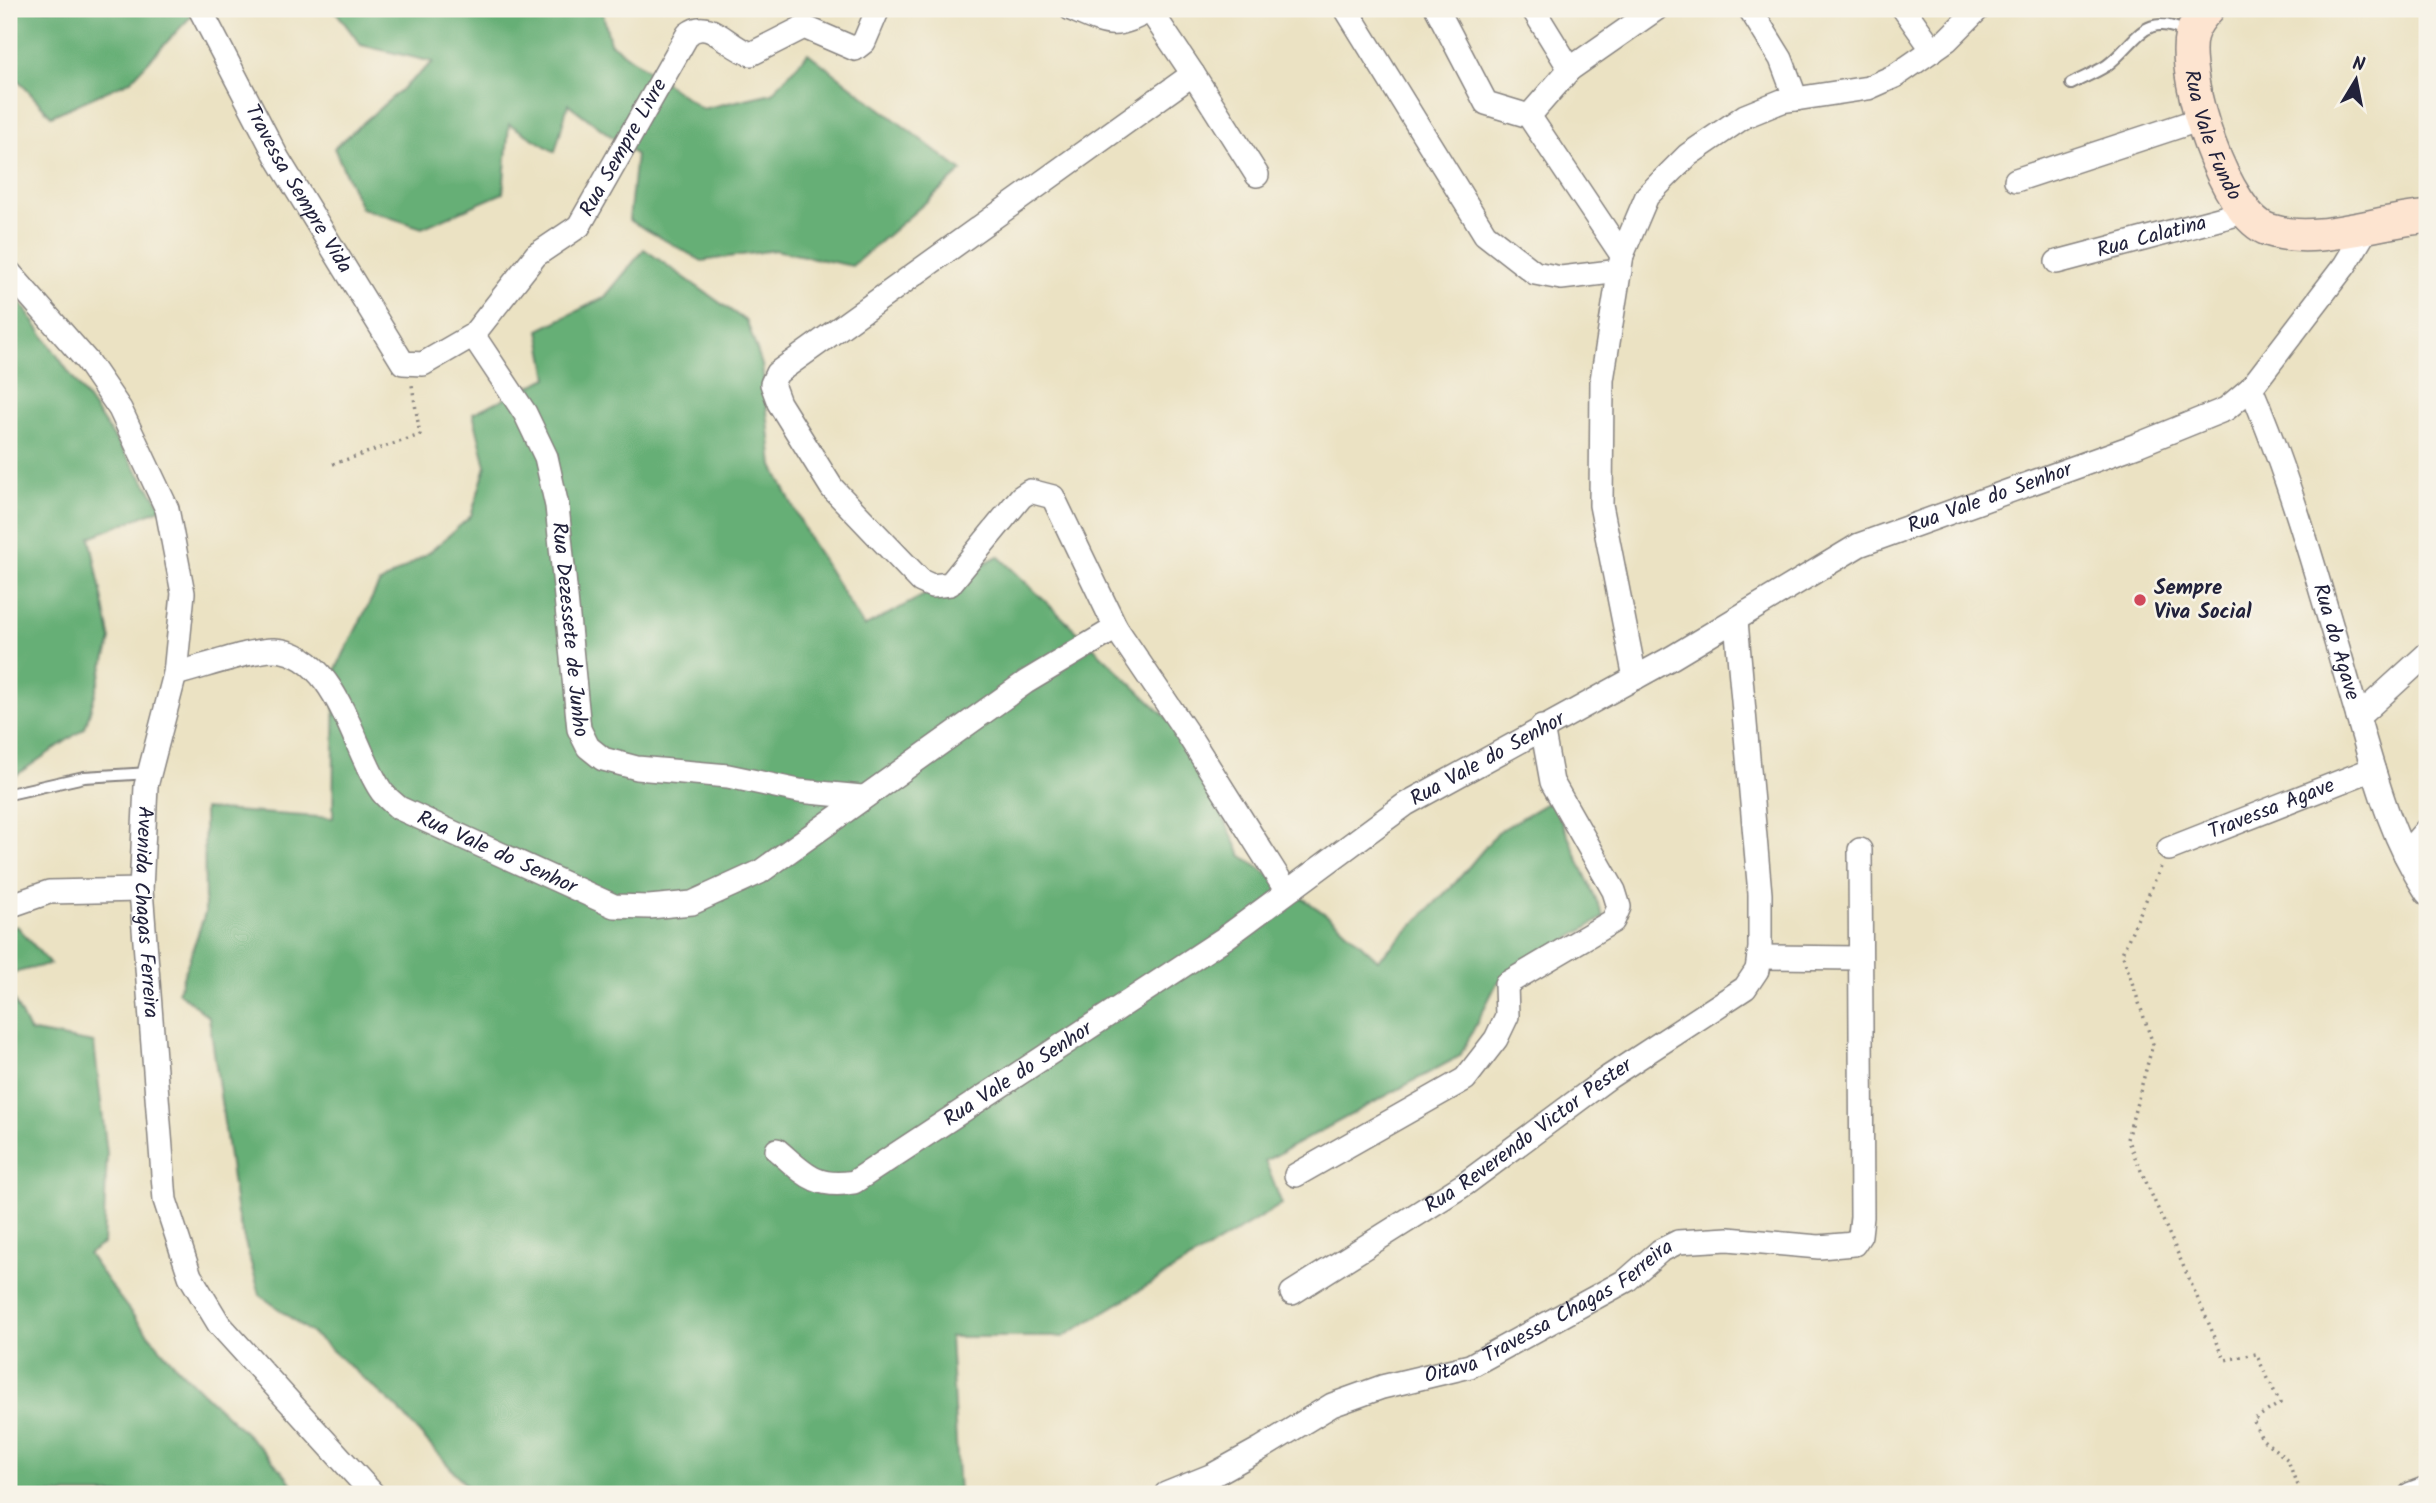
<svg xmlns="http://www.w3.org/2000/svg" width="2436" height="1503" viewBox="0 0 2436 1503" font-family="Kalam,sans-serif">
  <rect width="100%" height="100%" fill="#f7f3e8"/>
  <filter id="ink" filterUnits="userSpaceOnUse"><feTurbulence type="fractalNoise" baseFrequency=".0143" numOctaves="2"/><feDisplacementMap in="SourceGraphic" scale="14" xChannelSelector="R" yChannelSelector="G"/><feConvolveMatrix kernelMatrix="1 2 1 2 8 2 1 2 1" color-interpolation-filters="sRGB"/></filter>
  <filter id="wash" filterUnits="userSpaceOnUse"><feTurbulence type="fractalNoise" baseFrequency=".00686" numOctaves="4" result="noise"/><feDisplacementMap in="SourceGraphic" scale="28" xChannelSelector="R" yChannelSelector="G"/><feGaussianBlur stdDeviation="1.57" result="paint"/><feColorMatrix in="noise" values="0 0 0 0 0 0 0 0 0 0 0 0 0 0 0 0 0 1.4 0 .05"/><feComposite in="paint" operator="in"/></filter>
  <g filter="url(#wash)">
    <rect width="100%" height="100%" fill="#ebe2c3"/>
    <path fill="#66af76" stroke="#446858" stroke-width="2" d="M9,9H198L130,81L51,116L9,70Z
      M334,9H602L610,43L702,109L772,93L808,53L962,171L852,266L775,250L702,261L629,220L636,155L568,104L555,152L509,124L503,193L422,228L361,208L334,148L433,62L361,45Z
      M644,249L747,322L762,365L773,466L809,538L864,627L998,556L1185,735L1241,855L1338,923L1378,960L1456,882L1498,832L1552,800L1604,917L1497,983L1460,1056L1265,1161L1282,1204L1063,1337H950L959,1494H474L396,1407L319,1339L260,1295L237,1214L209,1017L178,992L205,913L204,809L333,818L335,671L379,584L431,551L471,516L486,466L473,413L548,378L539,330L605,297Z
      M9,286L163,508L90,537L111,640L85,728L9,780Z
      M17,926L50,964L9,974V928Z
      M9,990L29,1031L94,1043L107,1154L103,1244L88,1254C116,1294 144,1332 178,1368C218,1410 266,1447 300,1494H9Z"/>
  </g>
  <g filter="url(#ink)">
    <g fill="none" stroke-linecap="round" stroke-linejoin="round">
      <defs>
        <path id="lane" d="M2071,84C2082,78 2095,73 2106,66C2137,44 2143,8 2189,34
          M9,794L84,777L150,773"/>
        <g id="street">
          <path id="s1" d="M200,9L278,159L403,363L423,364L473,335L536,255L579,226L688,34C710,16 729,49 751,54L804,27L855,49L864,42L878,9"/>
          <path d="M1071,9C1110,26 1113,30 1152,9"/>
          <path d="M1346,9L1485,234L1535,273L1561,278L1620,271"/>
          <path d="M1437,9L1486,103L1529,116L1622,255"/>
          <path d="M1533,9L1570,69"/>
          <path d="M1750,9L1781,59L1796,99"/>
          <path d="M1904,9L1933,50"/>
          <path d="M1150,10L1193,74L777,373L772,384L779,403L832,488L921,581L932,586L950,584L1021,497L1030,491L1053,497L1116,628L1189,736L1286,890"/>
          <path d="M1193,74L1257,175"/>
          <path d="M1529,116L1570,69L1656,9"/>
          <path d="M2016,180L2204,118"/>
          <path id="s2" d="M2057,262L2245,212"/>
          <path id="s3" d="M9,272L87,361L120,409L167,509L183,593L175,674L146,786L141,890L165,1200L190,1276L219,1324L373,1494"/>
          <path id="s4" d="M473,335L525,413L546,457L557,506L579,729L588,747L603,759L637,768L728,776L799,791L862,797"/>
          <path id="s5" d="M2251,388C2294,489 2322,595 2353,700C2373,767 2388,834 2427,893"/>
          <path id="s6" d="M175,674C200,668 252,649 275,650C336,654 352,746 380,789C384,796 392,802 399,808L614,906L649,907L692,903L760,872L1026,682L1116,628"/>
          <path d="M1635,678L1601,505L1602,380L1622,255L1647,196L1688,155L1745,116L1782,101L1868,88L1895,76L1947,40L1978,9"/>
          <path d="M2358,717L2427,654"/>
          <path id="s7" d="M2169,849L2373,769"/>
          <path d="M2405,854L2427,829"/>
          <path d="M9,906L49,892L141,890"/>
          <path d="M1759,957L1858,958"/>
          <path id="s8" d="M777,1150C804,1173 815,1189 854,1182L1225,938L1406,804L1673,657L1859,545L2137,445L2226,409L2251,388L2345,265L2369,225"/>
          <path d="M1296,1175L1465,1079L1496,1039L1507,1016L1506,984L1613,921L1619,907L1614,891L1552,782L1542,727"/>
          <path id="s9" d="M1292,1293L1465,1184L1609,1077L1745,988L1757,970L1760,948V894L1736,621"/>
          <path id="s10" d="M1166,1494L1213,1475L1260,1449L1332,1405L1382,1387L1470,1366L1627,1280L1660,1251L1678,1242L1728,1239L1819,1247L1854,1244L1860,1235L1862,1217L1860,850"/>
          <path d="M2411,1494L2427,1488"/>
        </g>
        <g id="secondary">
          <path id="s11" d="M2208,9C2201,16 2194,25 2191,36C2181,78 2225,216 2269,230C2317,246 2378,220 2427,217"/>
        </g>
      </defs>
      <use href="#lane" stroke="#86827f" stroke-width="14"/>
      <use href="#street" stroke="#86827f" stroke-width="26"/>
      <use href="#secondary" stroke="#86827f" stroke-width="35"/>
      <path stroke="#86827f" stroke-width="3.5" stroke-dasharray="2 5" stroke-linecap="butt" d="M333,464L420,435L412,385
        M2161,867L2122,953L2153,1044L2127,1139L2225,1360L2256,1354L2280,1403L2253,1420L2262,1439L2288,1460L2300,1494"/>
      <use href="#lane" stroke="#fff" stroke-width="10"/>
      <use href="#street" stroke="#fff" stroke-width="23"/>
      <use href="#secondary" stroke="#fde4d0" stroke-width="32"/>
    </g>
  </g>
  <circle fill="#d1495b" stroke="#f7f3e8" stroke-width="2.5" cx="2140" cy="600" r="7"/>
  <g text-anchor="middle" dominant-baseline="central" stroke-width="5" stroke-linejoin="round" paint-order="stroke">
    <g font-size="21" fill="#22223b" stroke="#f7f3e8">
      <text stroke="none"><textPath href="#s11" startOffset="135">Rua Vale Fundo</textPath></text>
      <text stroke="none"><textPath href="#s1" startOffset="730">Rua Sempre Livre</textPath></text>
      <text stroke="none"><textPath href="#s1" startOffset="205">Travessa Sempre Vida</textPath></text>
      <text stroke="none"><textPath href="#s2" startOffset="98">Rua Calatina</textPath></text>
      <text stroke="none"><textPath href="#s8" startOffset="1418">Rua Vale do Senhor</textPath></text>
      <text stroke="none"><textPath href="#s4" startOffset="317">Rua Dezessete de Junho</textPath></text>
      <text stroke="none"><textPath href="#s5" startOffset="268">Rua do Agave</textPath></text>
      <text stroke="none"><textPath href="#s8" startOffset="850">Rua Vale do Senhor</textPath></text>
      <text stroke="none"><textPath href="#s7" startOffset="110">Travessa Agave</textPath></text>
      <text stroke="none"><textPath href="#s6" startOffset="420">Rua Vale do Senhor</textPath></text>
      <text stroke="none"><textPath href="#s3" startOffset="696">Avenida Chagas Ferreira</textPath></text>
      <text stroke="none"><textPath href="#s8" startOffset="284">Rua Vale do Senhor</textPath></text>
      <text stroke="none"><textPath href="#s9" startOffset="284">Rua Reverendo Victor Pester</textPath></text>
      <text stroke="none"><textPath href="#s10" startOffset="427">Oitava Travessa Chagas Ferreira</textPath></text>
    </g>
    <g font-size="21" font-weight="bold" fill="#22223b" stroke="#f7f3e8" text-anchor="start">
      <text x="2154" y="588">Sempre<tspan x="2154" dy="24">Viva Social</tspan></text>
    </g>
  </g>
  <rect width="2436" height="1503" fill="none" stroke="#f7f3e8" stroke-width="35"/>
  <g transform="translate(2356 80) rotate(10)" stroke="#f7f3e8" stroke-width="5" paint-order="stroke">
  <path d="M0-5L12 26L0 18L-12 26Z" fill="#22223b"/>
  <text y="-10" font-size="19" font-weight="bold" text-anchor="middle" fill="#22223b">N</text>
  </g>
</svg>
